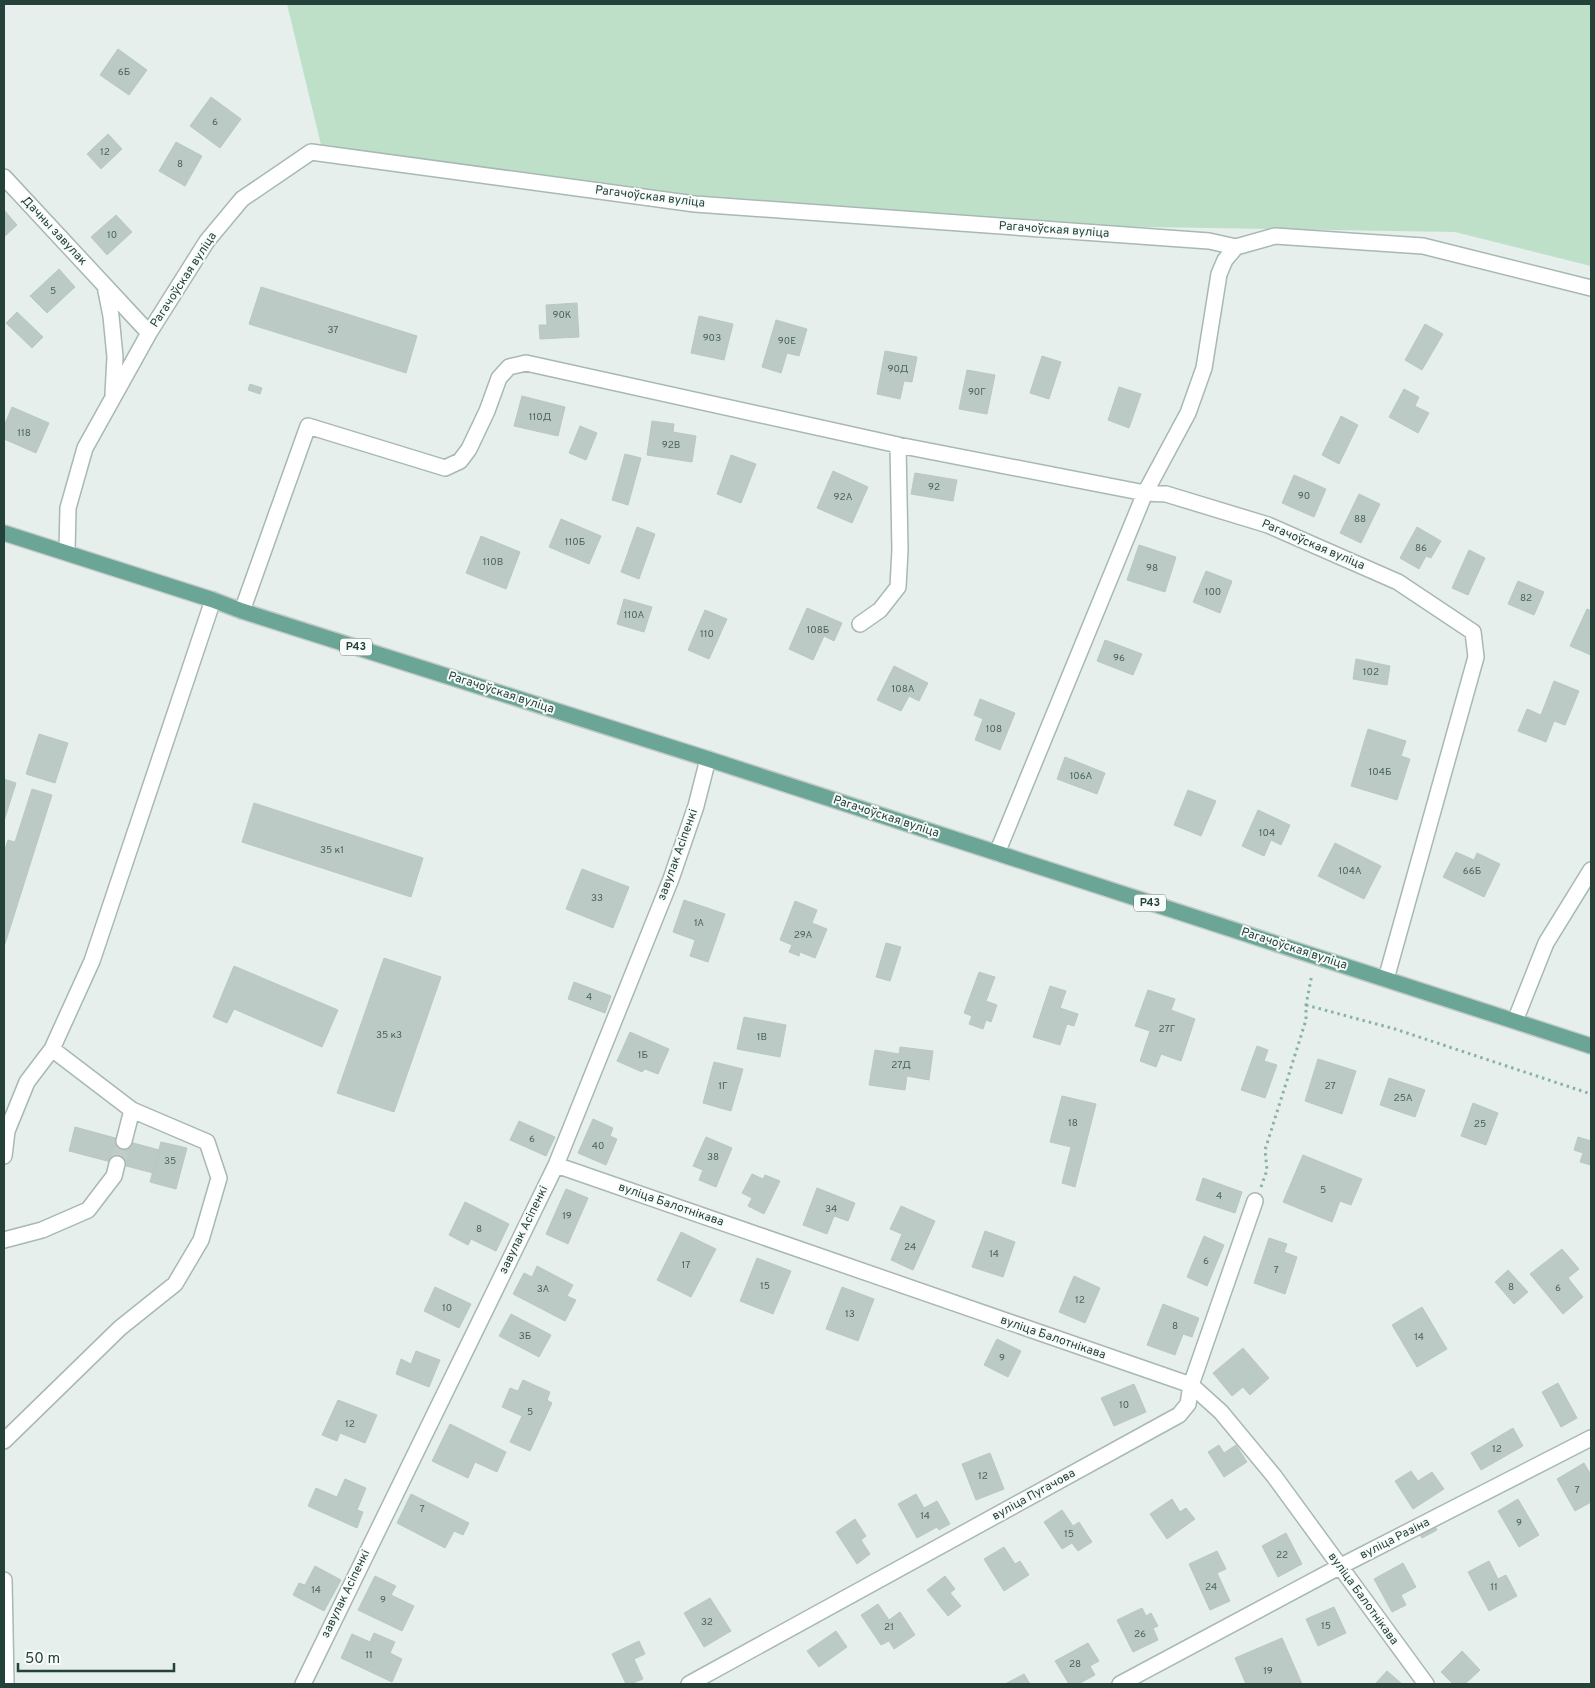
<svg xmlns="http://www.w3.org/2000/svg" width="1595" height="1688" viewBox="0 0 1595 1688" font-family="Overpass,sans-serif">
  <rect width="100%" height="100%" fill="#e6efeb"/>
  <path fill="#bfe0c8" d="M287,4H1591V266L1455,232L1085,226L692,199L321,145Z"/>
  <path fill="#bbcac4" stroke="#b8c9c2" d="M118,49L147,70L129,95L100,75Z
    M211,97L241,119L220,148L190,126Z
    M108,134L122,149L101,169L87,154Z
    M176,142L202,156L185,186L159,171Z
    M4,210L17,225L4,237Z
    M116,215L132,232L107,255L91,237Z
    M59,269L75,287L47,313L30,296Z
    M261,287L417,336L406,373L249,324Z
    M577,303L579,337L540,339L539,325H547L546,305Z
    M17,312L43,337L32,348L6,323Z
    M699,316L733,324L724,360L691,353Z
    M776,320L807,329L799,356L787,353L781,373L762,367Z
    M1425,324L1443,334L1422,370L1405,360Z
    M885,351L917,357L912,382L904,381L900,399L877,394Z
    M1042,356L1061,362L1049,399L1030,393Z
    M967,370L995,375L987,414L959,409Z
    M250,384L262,388L260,394L248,390Z
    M1119,387L1141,394L1129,428L1108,420Z
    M1404,389L1419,397L1415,406L1429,413L1418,433L1389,417Z
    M522,396L565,407L558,436L514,426Z
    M12,407L49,423L36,453L4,439V426Z
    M1341,416L1358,425L1339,464L1322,455Z
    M652,421L674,424L673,432L696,436L692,462L647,455Z
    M580,426L597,433L586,460L569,453Z
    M625,454L641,458L628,505L612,500Z
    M731,455L756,464L741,503L717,494Z
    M833,471L868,487L852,523L817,508Z
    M915,473L957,480L953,501L911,494Z
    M1294,475L1326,489L1314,517L1282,503Z
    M1359,494L1380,504L1361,543L1340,533Z
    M561,519L601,536L589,564L549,547Z
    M637,527L655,534L639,579L621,572Z
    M1417,527L1441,541L1431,558L1426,556L1419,569L1400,558Z
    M481,536L520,552L506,589L466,573Z
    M1139,545L1176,557L1165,592L1127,580Z
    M1469,550L1485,558L1468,595L1452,588Z
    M1206,571L1232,581L1220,613L1193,602Z
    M1518,581L1544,592L1534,615L1508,604Z
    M624,599L652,607L644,632L617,624Z
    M807,608L842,623L834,641L824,636L813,660L789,649Z
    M1587,609L1591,611V655L1570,646Z
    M705,610L727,619L709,659L688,650Z
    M1105,640L1142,654L1133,675L1097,661Z
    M1356,659L1390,666L1387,685L1353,679Z
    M894,666L928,683L919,701L909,696L901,711L877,700Z
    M1554,681L1579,691L1565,725L1554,721L1546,742L1518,731L1527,709L1541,715Z
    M980,699L1015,713L1000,750L975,740L983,719L974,715Z
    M1368,729L1406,741L1401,756L1410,759L1397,800L1351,786Z
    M39,734L68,743L55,783L26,774Z
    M1065,757L1105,773L1097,794L1057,779Z
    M4,779L16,783L4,821Z
    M32,789L52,795L4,947V852L8,840L15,842Z
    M1188,790L1216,801L1201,836L1174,825Z
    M254,803L423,858L411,897L242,842Z
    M1258,810L1290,825L1281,845L1271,840L1264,856L1242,846Z
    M1335,843L1381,866L1364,899L1318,876Z
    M1456,852L1474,860L1477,853L1500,864L1484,897L1443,877Z
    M582,869L629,887L613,928L566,909Z
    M684,900L725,914L708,962L690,956L695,940L673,932Z
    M795,901L817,910L812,923L827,929L815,958L800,952L799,956L789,952L792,945L780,940Z
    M886,943L901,947L890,981L876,977Z
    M384,958L441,977L394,1112L337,1093Z
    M234,966L338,1010L322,1047L234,1009L227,1023L213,1017Z
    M979,972L995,977L986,1001L997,1005L991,1022L986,1020L983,1029L969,1024L972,1016L964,1013Z
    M574,982L611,996L605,1013L568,999Z
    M1050,986L1066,991L1060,1008L1078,1014L1074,1026L1067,1024L1060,1045L1033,1037Z
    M1148,990L1175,999L1171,1010L1195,1019L1181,1061L1161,1054L1156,1067L1140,1061L1150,1031L1135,1026Z
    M744,1017L786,1025L780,1057L737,1049Z
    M630,1032L669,1049L658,1074L645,1069L642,1072L617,1061Z
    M1257,1046L1268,1050L1264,1061L1277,1065L1265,1098L1241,1090Z
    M900,1047L933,1051L929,1080L907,1076L905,1090L869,1085L875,1050L899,1054Z
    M1318,1059L1356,1071L1342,1114L1305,1101Z
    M714,1062L743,1069L731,1111L703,1103Z
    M1389,1078L1425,1090L1415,1117L1380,1105Z
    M1062,1096L1096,1104L1075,1187L1062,1183L1071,1147L1050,1142Z
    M1473,1103L1498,1113L1486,1145L1461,1136Z
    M593,1119L613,1128L610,1136L617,1139L606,1165L578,1153Z
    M519,1121L555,1137L546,1156L510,1140Z
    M75,1127L159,1150L153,1173L69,1151Z
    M706,1137L732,1148L716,1187L699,1180L703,1170L693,1166Z
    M1578,1137L1591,1141V1165L1580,1162L1583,1153L1574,1150Z
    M161,1142L187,1148L176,1189L150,1182Z
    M1303,1155L1362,1179L1351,1205L1340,1201L1332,1222L1283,1202Z
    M752,1174L763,1179L765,1175L780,1181L764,1214L748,1206L752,1198L742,1193Z
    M1203,1178L1242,1192L1235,1213L1196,1200Z
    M817,1188L855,1203L848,1221L834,1216L827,1234L803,1225Z
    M566,1189L588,1198L568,1244L546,1234Z
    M465,1202L509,1224L496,1251L471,1239L468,1245L449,1235Z
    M901,1206L935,1221L913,1270L891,1260L902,1234L890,1229Z
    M985,1231L1015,1242L1003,1277L972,1267Z
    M681,1232L716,1249L691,1297L657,1280Z
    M1204,1236L1224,1245L1207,1286L1187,1277Z
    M1269,1238L1287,1244L1284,1252L1297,1257L1285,1294L1254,1283Z
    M1562,1249L1579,1269L1568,1278L1583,1297L1563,1314L1530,1274Z
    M757,1258L791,1271L773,1314L740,1301Z
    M537,1266L573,1285L567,1296L576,1300L565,1321L513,1294L524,1273L532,1277Z
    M1508,1270L1528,1292L1514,1304L1495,1282Z
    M1074,1276L1100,1288L1085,1323L1059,1312Z
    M435,1287L471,1304L459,1328L424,1311Z
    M842,1287L874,1299L858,1341L826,1329Z
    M1163,1304L1199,1318L1192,1337L1183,1334L1175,1355L1147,1345Z
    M1422,1307L1447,1349L1417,1367L1392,1325Z
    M511,1314L551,1335L539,1357L499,1336Z
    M997,1339L1021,1351L1008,1377L984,1365Z
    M1243,1348L1269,1378L1250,1395L1243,1387L1232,1396L1213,1373Z
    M416,1351L440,1360L429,1387L396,1374L401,1359L411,1364Z
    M523,1380L550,1392L547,1400L552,1403L530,1451L510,1442L522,1416L502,1407L510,1388L518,1391Z
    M1558,1383L1577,1418L1561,1427L1542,1392Z
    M1134,1384L1146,1412L1114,1426L1101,1398Z
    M338,1400L377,1415L365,1443L340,1433L337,1441L322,1435Z
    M450,1424L506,1452L497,1472L475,1462L468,1478L432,1461Z
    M1513,1428L1523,1446L1481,1470L1471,1453Z
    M1219,1445L1224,1453L1236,1445L1247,1462L1224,1477L1208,1452Z
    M990,1453L1004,1489L976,1500L962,1464Z
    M1584,1463L1591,1475V1502L1575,1511L1557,1479Z
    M1411,1471L1418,1481L1432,1472L1444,1489L1413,1509L1395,1481Z
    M345,1479L366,1488L357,1510L363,1512L357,1528L308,1506L316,1488L337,1497Z
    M411,1494L469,1523L463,1535L454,1531L445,1548L397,1523Z
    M916,1494L924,1508L937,1501L950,1524L939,1530L937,1527L917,1538L898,1504Z
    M1172,1499L1180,1512L1186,1508L1195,1519L1167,1539L1150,1514Z
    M1518,1499L1539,1535L1519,1547L1498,1511Z
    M1062,1510L1073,1526L1079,1522L1092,1542L1078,1551L1072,1543L1062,1549L1044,1522Z
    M855,1519L866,1536L861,1540L870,1554L857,1564L836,1532Z
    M1434,1524L1437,1530L1422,1538L1418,1532Z
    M1286,1533L1302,1564L1278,1577L1262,1546Z
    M1004,1547L1015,1564L1020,1561L1029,1575L1004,1591L984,1559Z
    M1217,1551L1226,1569L1217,1573L1230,1601L1210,1610L1189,1564Z
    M1489,1561L1498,1579L1506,1575L1517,1596L1489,1611L1468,1572Z
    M1403,1563L1416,1587L1401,1595L1406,1605L1392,1612L1374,1579Z
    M315,1566L341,1580L324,1611L293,1595L299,1583L305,1585Z
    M375,1576L396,1586L391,1595L414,1606L402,1631L358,1610Z
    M945,1576L955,1589L950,1593L961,1606L948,1616L927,1590Z
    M710,1598L731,1631L704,1647L684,1613Z
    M878,1604L889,1620L900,1612L915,1635L894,1649L889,1641L881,1645L861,1615Z
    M1334,1607L1346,1633L1318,1646L1306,1619Z
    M1142,1608L1146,1616L1151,1613L1158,1626L1153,1628L1158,1640L1133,1652L1117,1620Z
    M836,1631L847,1647L819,1667L807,1651Z
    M374,1633L395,1642L390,1653L402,1659L392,1682L341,1658L352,1634L370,1642Z
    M1282,1638L1302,1684H1246L1235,1658Z
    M639,1641L645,1654L634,1659L643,1679L631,1684H626L612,1654Z
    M1088,1643L1099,1661L1090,1666L1095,1675L1078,1684H1069L1055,1661Z
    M1462,1651L1480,1670L1465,1684H1453L1441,1672Z
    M1387,1671L1402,1684H1375Z
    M1024,1674L1030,1684H1005Z"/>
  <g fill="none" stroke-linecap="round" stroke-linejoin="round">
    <path stroke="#bfccc8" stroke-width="15" stroke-dasharray="15 8" stroke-linecap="butt" d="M117,1164L124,1141"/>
    <defs>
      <path id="minor" d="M4,177L149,333L85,448L68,508L67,552
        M105,286L111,316L115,357L113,394
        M149,333L207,241L242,199L311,152L695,204L1209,241L1236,247L1275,236L1423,246L1591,288
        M242,611L308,426L445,468L460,461L469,449L487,411L499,378L509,367L526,363L898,445L1145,493L1166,494L1268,525L1398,582L1473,632L1476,657L1386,979
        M860,624L880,610L898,587L900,550L898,445
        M997,853L1145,493L1188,413L1204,368L1219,274L1225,260L1236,247
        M1515,1021L1546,943L1591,870
        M52,1049L132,1110L124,1141
        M4,1156L7,1131L27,1082L52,1049L92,961L213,600
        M556,1165L1191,1385L1221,1412L1274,1476L1426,1684
        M4,1240L42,1230L88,1210L114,1176L117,1164
        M4,1441L120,1328L175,1284L201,1240L219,1178L207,1142L132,1110
        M4,1580L6,1684
        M303,1684L556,1165L671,879L696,806L708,759
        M689,1684L1179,1415L1188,1404L1191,1385L1255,1201
        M1120,1684L1339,1567L1591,1438"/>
      <path id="major" d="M4,533L213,600L242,611L708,759L1591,1046"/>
    </defs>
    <use href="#minor" stroke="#a8b8b2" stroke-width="18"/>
    <use href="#major" stroke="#c2cac8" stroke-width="18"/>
    <path stroke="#86b3a5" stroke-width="3" stroke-dasharray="2.5 4" stroke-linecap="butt" d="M1306,1005L1395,1029L1591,1094
      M1261,1187L1267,1170L1265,1150L1306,1020V1005L1312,974"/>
    <use href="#minor" stroke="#fff" stroke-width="15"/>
    <use href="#major" stroke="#6aa596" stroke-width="15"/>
  </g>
  <g text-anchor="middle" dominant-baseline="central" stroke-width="4" stroke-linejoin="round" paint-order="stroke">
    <g font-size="10" fill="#4a645c">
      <text x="124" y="72">6Б</text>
      <text x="215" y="122">6</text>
      <text x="105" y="152">12</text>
      <text x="180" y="164">8</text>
      <text x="112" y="235">10</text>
      <text x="53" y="291">5</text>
      <text x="562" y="315">90К</text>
      <text x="333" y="330">37</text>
      <text x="712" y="338">90З</text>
      <text x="787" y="341">90Е</text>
      <text x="898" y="369">90Д</text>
      <text x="977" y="392">90Г</text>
      <text x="540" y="417">110Д</text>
      <text x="24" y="433">118</text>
      <text x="671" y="445">92В</text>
      <text x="934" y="487">92</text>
      <text x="1304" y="496">90</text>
      <text x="843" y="497">92А</text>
      <text x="1360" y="519">88</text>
      <text x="575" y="542">110Б</text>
      <text x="1421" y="548">86</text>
      <text x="493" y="562">110В</text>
      <text x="1152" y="568">98</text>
      <text x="1213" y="592">100</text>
      <text x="1526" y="598">82</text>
      <text x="634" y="615">110А</text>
      <text x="818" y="630">108Б</text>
      <text x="707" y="634">110</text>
      <text x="1119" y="658">96</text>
      <text x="1371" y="672">102</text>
      <text x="903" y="689">108А</text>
      <text x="994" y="729">108</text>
      <text x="1380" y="772">104Б</text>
      <text x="1081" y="776">106А</text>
      <text x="1267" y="833">104</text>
      <text x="332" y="850">35 к1</text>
      <text x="1350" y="871">104А</text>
      <text x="1472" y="871">66Б</text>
      <text x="597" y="898">33</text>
      <text x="699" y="923">1А</text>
      <text x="803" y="935">29А</text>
      <text x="589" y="997">4</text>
      <text x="1167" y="1029">27Г</text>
      <text x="389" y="1035">35 к3</text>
      <text x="762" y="1037">1В</text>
      <text x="643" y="1055">1Б</text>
      <text x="901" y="1065">27Д</text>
      <text x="723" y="1086">1Г</text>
      <text x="1330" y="1086">27</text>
      <text x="1403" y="1098">25А</text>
      <text x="1073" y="1123">18</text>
      <text x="1480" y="1124">25</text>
      <text x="532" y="1139">6</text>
      <text x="598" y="1146">40</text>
      <text x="713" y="1157">38</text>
      <text x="170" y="1161">35</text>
      <text x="1323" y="1190">5</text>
      <text x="1219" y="1196">4</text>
      <text x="831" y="1209">34</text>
      <text x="567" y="1216">19</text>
      <text x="479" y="1229">8</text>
      <text x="910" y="1247">24</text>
      <text x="994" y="1254">14</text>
      <text x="1206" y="1261">6</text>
      <text x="686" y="1265">17</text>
      <text x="1276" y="1270">7</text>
      <text x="765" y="1286">15</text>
      <text x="1511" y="1287">8</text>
      <text x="1558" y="1288">6</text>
      <text x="543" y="1289">3А</text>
      <text x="1080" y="1300">12</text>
      <text x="447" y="1308">10</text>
      <text x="850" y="1314">13</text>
      <text x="1175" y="1326">8</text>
      <text x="525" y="1336">3Б</text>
      <text x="1419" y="1337">14</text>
      <text x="1002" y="1358">9</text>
      <text x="1124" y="1405">10</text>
      <text x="530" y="1412">5</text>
      <text x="350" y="1424">12</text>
      <text x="1497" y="1449">12</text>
      <text x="983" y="1476">12</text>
      <text x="1577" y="1490">7</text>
      <text x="422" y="1509">7</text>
      <text x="925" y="1516">14</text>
      <text x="1519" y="1523">9</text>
      <text x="1069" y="1534">15</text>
      <text x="1282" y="1555">22</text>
      <text x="1211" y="1587">24</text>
      <text x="1494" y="1587">11</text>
      <text x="316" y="1590">14</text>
      <text x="383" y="1600">9</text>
      <text x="707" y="1622">32</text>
      <text x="1326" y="1626">15</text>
      <text x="889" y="1627">21</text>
      <text x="1140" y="1634">26</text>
      <text x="369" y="1655">11</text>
      <text x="1075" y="1664">28</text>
      <text x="1268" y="1671">19</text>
    </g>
    <g fill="#f7fbf9" stroke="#637a73" stroke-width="1">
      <rect x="340" y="638.5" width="32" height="17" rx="4"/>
      <rect x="1134" y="894.5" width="32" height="17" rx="4"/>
    </g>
    <g font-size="11" font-weight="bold" fill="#24423a">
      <text x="356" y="647">Р43</text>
      <text x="1150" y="903">Р43</text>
    </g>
    <g font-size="12" fill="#24423a" stroke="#f7fbf9">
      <text transform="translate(650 197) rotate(7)">Рагачоўская вуліца</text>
      <text transform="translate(1054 230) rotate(4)">Рагачоўская вуліца</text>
      <text transform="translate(54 231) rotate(47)">Дачны завулак</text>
      <text transform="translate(184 280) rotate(-57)">Рагачоўская вуліца</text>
      <text transform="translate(1313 545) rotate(23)">Рагачоўская вуліца</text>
      <text transform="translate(501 693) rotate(18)">Рагачоўская вуліца</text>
      <text transform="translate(886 817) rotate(18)">Рагачоўская вуліца</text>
      <text transform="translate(678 855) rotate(-70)">завулак Асіпенкі</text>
      <text transform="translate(1294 949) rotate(18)">Рагачоўская вуліца</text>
      <text transform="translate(671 1205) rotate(19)">вуліца Балотнікава</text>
      <text transform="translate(524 1230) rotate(-64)">завулак Асіпенкі</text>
      <text transform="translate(1053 1338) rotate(19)">вуліца Балотнікава</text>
      <text transform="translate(1034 1495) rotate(-29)">вуліца Пугачова</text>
      <text transform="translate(1395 1539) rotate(-27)">вуліца Разіна</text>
      <text transform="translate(346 1594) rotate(-64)">завулак Асіпенкі</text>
      <text transform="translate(1363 1599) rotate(54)">вуліца Балотнікава</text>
    </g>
  </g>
  <rect width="1595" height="1688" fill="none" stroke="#24423a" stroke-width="10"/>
  <path d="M18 1663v8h156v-8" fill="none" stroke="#24423a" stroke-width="2.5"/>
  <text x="25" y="1663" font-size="15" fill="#24423a" stroke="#f7fbf9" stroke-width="4" paint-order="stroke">50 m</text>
</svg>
